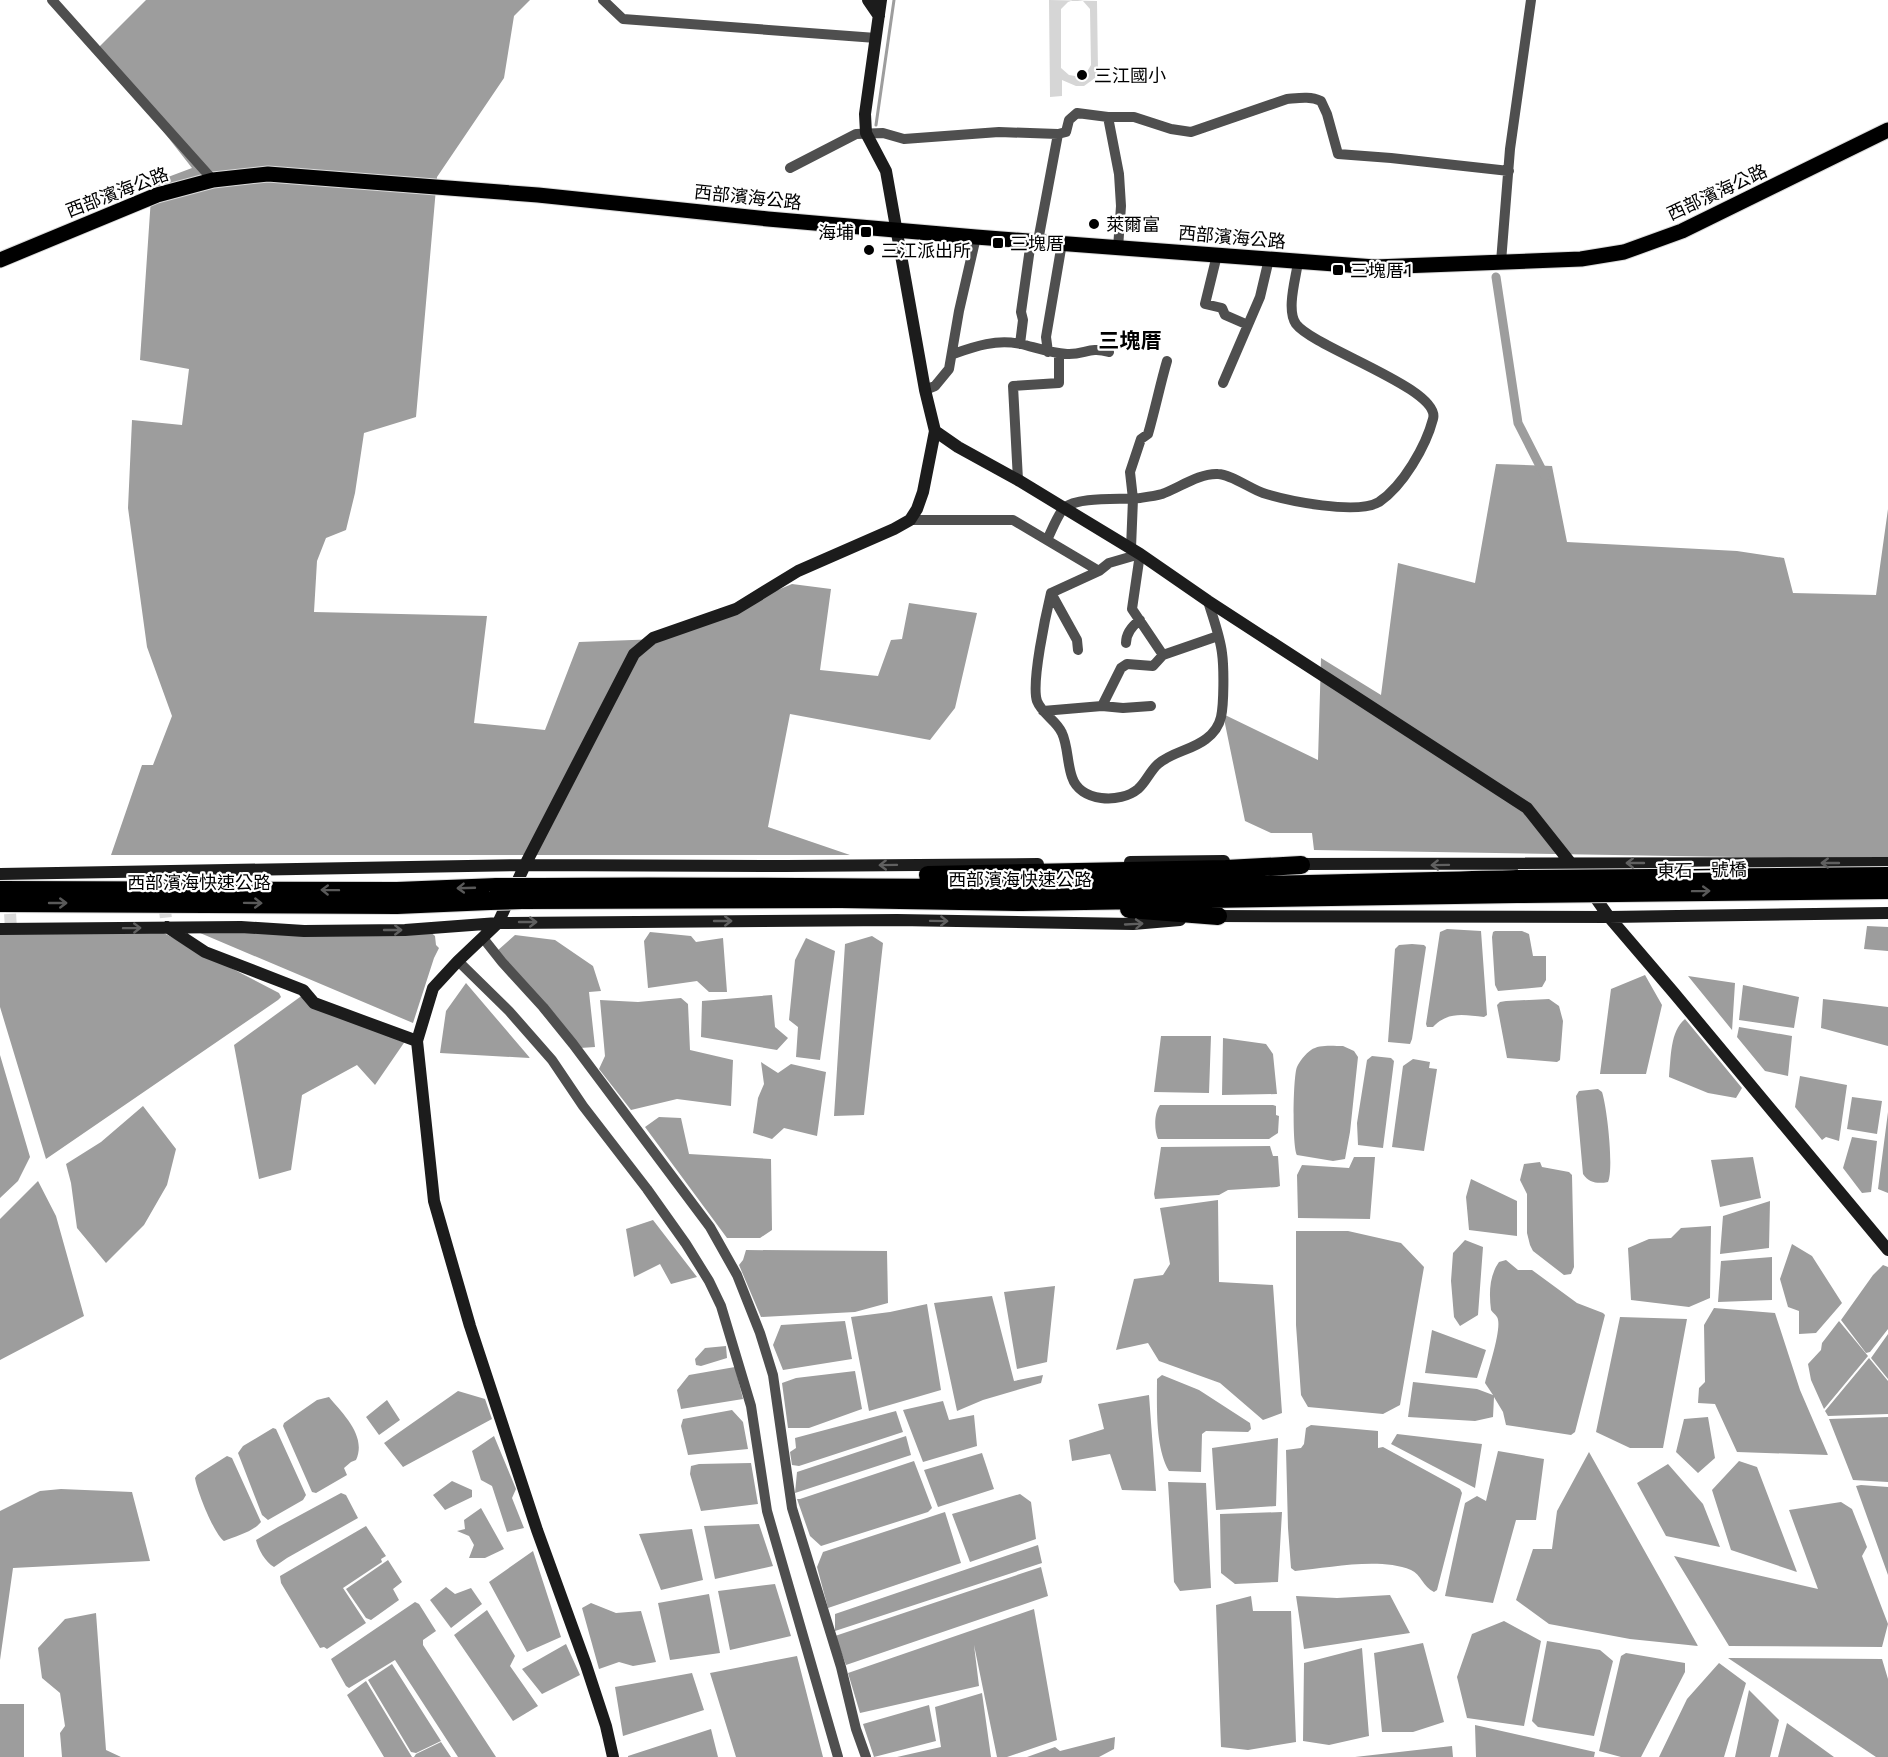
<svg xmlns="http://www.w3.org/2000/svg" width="1888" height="1757" viewBox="0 0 1888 1757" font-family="Roboto,'Noto Sans TC',sans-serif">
  <rect width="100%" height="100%" fill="#fff"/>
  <path fill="#d6d6d6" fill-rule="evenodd" d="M1049,0L1097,1L1098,72L1095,78L1084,86H1076L1062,80V96L1050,97ZM1074,0L1083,1L1090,9L1091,65L1085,75L1081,77L1069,75L1061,68V9L1068,2Z"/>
  <path fill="#9d9d9d" d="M146,0H530L514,16L504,78L437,177L416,417L364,433L355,493L346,530L326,538L317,561L314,612L487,616L474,723L545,730L579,642L659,639L792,584L831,589L820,670L878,676L891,640L902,639L909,603L977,613L955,708L930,740L790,714L768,827L850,855H111L142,765H153L172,716L147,647L128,508L132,420L182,425L189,369L140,360L152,183L192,168L98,48Z
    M1496,464L1552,466L1567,542L1737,551L1784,558L1793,593L1876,595L1888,509V857L1789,858L1314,850L1312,833H1271L1245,821L1223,714L1318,760L1321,658L1381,695L1398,563L1475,583Z
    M1867,926L1888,927V951L1864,949Z
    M427,929L435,936L436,945L439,948L434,958L413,1023L193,930Z
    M1447,929L1481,931L1487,1015L1484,1017C1464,1015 1448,1011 1433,1027H1427L1426,1024L1440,932Z
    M158,930L279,993L281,997L278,1000L46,1159L0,1007V931Z
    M1495,931H1522L1529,934L1533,956H1546V980L1542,987L1498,991L1495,985L1492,937L1493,932Z
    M650,932L691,936L696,942L723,938L727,992H709L697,981L648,988L644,941Z
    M515,935L555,940L593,966L601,991L589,992L595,1047L580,1048L497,951Z
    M872,936L883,943L864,1115L834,1116L845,944Z
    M806,938L835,951L820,1060L796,1057L798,1027L789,1020L795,960Z
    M1412,944L1424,945L1426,947L1412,1039L1410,1044L1388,1042L1395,949L1399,945Z
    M1645,975L1662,1005L1646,1074H1600L1611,989Z
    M1688,976L1735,983L1732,1031V1030Z
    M466,983L530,1058L440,1053L446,1011Z
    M1743,985L1799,997L1794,1028L1739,1020Z
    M772,995L775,1027L788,1038L777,1050L701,1037L702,1001Z
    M312,996L408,1037L375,1085L357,1065L302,1095L291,1170L259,1179L234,1045L300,997Z
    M681,998L688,1004L690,1050L733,1060L731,1106L677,1099L631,1110L599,1069L605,1056L600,1000L638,1002Z
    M1549,999L1559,1006L1563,1021L1560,1060L1557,1062L1507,1058L1497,1005L1500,1002L1506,1001Z
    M1823,999L1888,1007V1046L1821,1028Z
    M1685,1019L1742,1088L1736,1098L1708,1093L1669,1077C1671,1058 1670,1031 1685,1019Z
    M1739,1027L1792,1036L1788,1076L1765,1071L1737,1037Z
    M1161,1036H1211L1209,1093L1154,1092Z
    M1223,1038L1266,1044L1273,1054L1277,1094L1222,1095Z
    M1343,1046L1354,1051L1358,1057L1350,1132L1345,1159L1333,1161L1297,1155C1292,1147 1293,1076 1297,1067C1299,1062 1306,1053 1311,1050C1319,1044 1334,1046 1343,1046Z
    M0,1055L30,1157L18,1181L0,1198Z
    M1372,1056L1391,1058L1394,1061L1383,1148L1358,1145L1357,1123L1367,1060Z
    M1413,1059L1430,1062L1429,1068L1437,1069L1424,1151L1392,1147L1403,1066Z
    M761,1062L778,1073L791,1064L826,1072L817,1136L784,1128L772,1139L753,1133L758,1098L764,1084Z
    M1800,1076L1847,1085L1839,1141L1826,1137L1822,1140L1795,1107Z
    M1598,1089L1602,1092C1607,1107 1614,1169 1608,1182C1598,1184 1589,1183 1583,1174L1576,1096L1579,1091Z
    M1852,1097L1882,1101L1877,1134L1847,1129Z
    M1160,1105H1273L1276,1106V1115L1279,1116L1278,1133L1269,1139H1158C1154,1130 1154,1113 1160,1105Z
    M143,1106L176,1149L167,1185L144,1225L106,1263L77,1228L71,1183L66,1164L101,1142Z
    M1888,1112V1193L1878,1189Z
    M659,1117L681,1118L689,1154L771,1159L772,1230L760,1238H727L645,1127Z
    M1852,1137L1877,1141L1871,1192L1862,1193L1843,1168Z
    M1270,1146L1273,1156H1278L1280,1186L1277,1187L1228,1190L1219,1195L1155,1199L1154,1194L1161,1147Z
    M1354,1157H1375L1370,1219L1298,1218L1297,1175L1302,1165L1349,1168Z
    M1753,1157L1761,1198L1720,1207L1711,1160Z
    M1540,1162L1542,1167L1569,1172L1572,1175L1574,1267L1571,1274L1564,1275L1533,1251L1530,1245L1527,1233V1194L1520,1180L1524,1164Z
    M1471,1179L1517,1201V1236L1469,1230L1466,1197Z
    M38,1181L56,1216L84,1316L0,1360V1219Z
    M1218,1200L1219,1282L1273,1285L1282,1413L1263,1420L1220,1383L1159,1361L1148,1343L1116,1350L1134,1279L1163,1275L1170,1264L1160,1208Z
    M1770,1201L1769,1248L1720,1254L1723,1216Z
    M653,1220L697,1277L671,1284L660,1264L634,1277L626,1229Z
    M1711,1226L1710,1298L1689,1307L1631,1300L1628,1248L1649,1239L1671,1238L1681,1228Z
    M1296,1231H1348L1401,1243L1424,1267L1400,1405L1383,1414L1308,1407L1301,1395L1296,1325Z
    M1465,1240L1483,1247L1478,1315L1460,1326L1454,1317L1451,1281L1453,1253Z
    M1792,1244L1812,1256L1842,1303L1816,1333L1799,1334V1311L1788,1307L1780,1279Z
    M746,1250L887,1251L888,1303L855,1312L761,1317L739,1265L743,1260Z
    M1772,1257V1300L1718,1302L1721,1261Z
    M1506,1260L1518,1270H1532L1577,1303L1603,1313L1605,1315L1575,1432L1571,1435L1506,1425L1503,1412L1494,1397L1493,1417L1475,1421L1408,1417L1413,1382L1477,1389L1493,1395L1485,1383C1488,1370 1503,1326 1497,1317C1495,1314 1493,1313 1491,1310C1489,1294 1489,1276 1499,1262Z
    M1883,1265L1888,1267V1329L1870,1352L1866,1353L1841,1320L1873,1275Z
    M1055,1286L1047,1362L1017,1369L1004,1292Z
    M992,1296L1014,1381L1043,1375L1041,1383L983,1400L957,1411L934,1303Z
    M927,1304L941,1390L869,1411L851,1317L890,1312Z
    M1714,1308L1775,1313L1800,1390L1828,1455L1737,1452L1715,1404L1698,1403L1699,1388L1705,1382L1704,1325Z
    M1620,1317L1687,1319L1663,1448H1630L1596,1432Z
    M845,1321L852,1359L783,1370L773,1345L781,1325Z
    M1839,1321L1868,1356L1824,1409L1811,1380L1808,1364L1821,1350L1822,1343Z
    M1432,1330L1486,1350L1477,1378L1425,1373Z
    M1888,1334V1379L1871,1358Z
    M726,1346L727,1358L701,1366L696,1365L695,1359L705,1348Z
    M1869,1358L1888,1381V1414L1828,1416L1825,1411Z
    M735,1367L743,1399L681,1409L677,1390L689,1375Z
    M855,1371L862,1409L809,1428H788L782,1383L796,1378Z
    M1162,1375L1199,1390L1250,1423L1251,1429L1248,1432L1206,1431L1202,1434L1201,1472L1169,1471C1155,1448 1157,1406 1157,1379Z
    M458,1391L485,1399L492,1419L403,1467L384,1443Z
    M1149,1395L1156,1491L1122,1490L1110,1454L1072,1461L1069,1440L1104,1429L1098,1404Z
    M329,1397C343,1414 367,1436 356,1460L351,1462L344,1468L347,1475L316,1493L312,1492L283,1426L284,1423L317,1400Z
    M387,1400L400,1420L379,1435L366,1417Z
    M943,1401L949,1420L974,1415L977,1446L923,1462L903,1410Z
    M732,1410L743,1422L748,1449L688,1455L681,1426L683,1419Z
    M896,1411L903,1432L799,1466L792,1465L790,1452L796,1448L795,1438Z
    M1708,1417L1715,1458L1698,1473L1676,1452L1684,1419Z
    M1888,1417V1482L1853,1480L1829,1419Z
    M1311,1425L1378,1431V1448L1383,1447L1460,1489L1462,1493L1437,1590L1434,1592C1423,1587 1421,1574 1411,1570C1379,1557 1329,1568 1295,1571L1291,1568L1288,1528L1286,1450L1301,1448L1304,1444L1306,1428Z
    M273,1428L276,1429L306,1495L303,1500L268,1520L262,1515L238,1453L243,1446Z
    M1397,1434L1482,1444L1475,1488L1391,1444Z
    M494,1436L516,1489L512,1498L524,1528L507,1532L492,1486L481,1480L472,1451Z
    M906,1436L911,1455L795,1493L797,1472Z
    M1278,1438L1276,1506L1216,1510L1212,1448Z
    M1498,1451L1544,1459L1536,1520H1516L1493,1603L1445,1596L1465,1503L1477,1496L1486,1501Z
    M1589,1452L1698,1646L1630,1639L1549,1624L1516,1600L1533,1549H1552L1557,1511Z
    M982,1453L994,1489L938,1507L924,1470Z
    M227,1456L232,1458L261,1522C253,1532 236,1536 224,1541C214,1534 197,1491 195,1478L197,1475Z
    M914,1461L932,1508L928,1512L821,1546L810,1536L797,1499H800Z
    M1739,1461L1757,1467L1797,1572L1731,1550L1712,1490Z
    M751,1463L758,1504L701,1511L690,1474L691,1466L699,1464Z
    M1668,1464L1703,1504L1720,1547L1666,1536L1637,1483Z
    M452,1481L472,1490V1497L445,1510L433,1495Z
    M1168,1482L1206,1483L1211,1588L1180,1591L1174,1582Z
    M1861,1485L1888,1487V1575L1856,1486Z
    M61,1489L132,1492L150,1561L13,1568L0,1660V1511L40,1491Z
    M341,1493L346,1495L358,1518L287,1558L274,1567C266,1563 258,1549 256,1540L278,1527Z
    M1020,1494L1031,1502L1036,1539L970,1562L952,1514Z
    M1841,1502L1852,1509L1867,1547L1862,1556L1888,1624L1882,1647L1729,1646L1674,1556L1818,1589L1789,1510Z
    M481,1508L504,1549L485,1558H469L474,1545L469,1536L457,1531L465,1529L464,1520Z
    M945,1512L961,1563L828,1608L817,1567L823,1552Z
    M1282,1512L1278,1582L1235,1584L1221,1573L1220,1514Z
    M759,1524L773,1566L715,1579L704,1526Z
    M366,1526L386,1556L381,1559L382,1562L343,1588L366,1623L327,1649L324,1647L320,1648L281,1583L280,1576Z
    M692,1529L703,1580L661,1590L639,1534Z
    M1038,1545L1042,1563L835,1631V1614Z
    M533,1551L561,1637L527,1652L489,1582Z
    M388,1560L402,1582L393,1589L399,1600L371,1620L366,1618L346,1589Z
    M1041,1567L1048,1596L846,1665L835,1636Z
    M775,1584L791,1636L730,1650L718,1591Z
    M446,1587L455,1594L471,1588L482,1604L451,1628L430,1600Z
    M709,1594L720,1653L670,1660L658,1603Z
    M1390,1595L1410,1633L1304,1649L1296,1596L1337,1598Z
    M1251,1596L1253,1611H1291L1296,1742L1248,1750L1221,1747L1216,1605Z
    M415,1602L419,1604L436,1631L423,1640V1645L496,1757H458L395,1660L349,1688L346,1686L333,1663L331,1659Z
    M591,1603L616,1613L641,1611L656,1662L633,1666L619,1662L599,1669L582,1608Z
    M1034,1609L1057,1740L1007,1757H997L974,1645L979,1686L860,1713L848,1673Z
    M487,1610L515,1656L510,1666L538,1706L513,1721L454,1635Z
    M96,1613L106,1750L121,1757H62L60,1733L65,1726L60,1693L42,1678L38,1648L65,1619Z
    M1504,1621L1541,1641L1524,1726L1467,1718L1457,1677L1472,1634Z
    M1547,1641L1600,1650L1613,1661L1594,1736L1538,1727L1532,1721Z
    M1423,1643L1444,1722L1413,1732H1382L1374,1653Z
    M566,1644L580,1675L542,1694L522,1669Z
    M1362,1648L1369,1736L1329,1745L1303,1741L1304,1663Z
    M1626,1653L1685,1663V1672L1641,1757H1621L1599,1751L1621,1656Z
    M797,1656L823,1757H736L710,1673Z
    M1728,1658L1882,1659L1888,1679V1757H1876Z
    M1719,1663L1746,1683L1724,1757H1659L1687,1699Z
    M392,1664L441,1741L416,1753L411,1752L368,1680Z
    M692,1673L704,1710L623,1736L615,1687Z
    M366,1681L412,1757H384L347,1695Z
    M1749,1690L1779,1720L1770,1757H1735Z
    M982,1693L991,1757H897L941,1747L935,1707Z
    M0,1704H24V1757H0Z
    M929,1705L936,1741L874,1757L863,1724Z
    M1787,1723L1834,1757H1778Z
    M1475,1725L1595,1752L1594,1757H1476Z
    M711,1729L718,1757H628V1756Z
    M1115,1737L1114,1749L1099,1757H1027L1055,1747L1060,1751Z
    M441,1742L451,1757H414L416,1754Z
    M1452,1746L1453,1757H1355Z"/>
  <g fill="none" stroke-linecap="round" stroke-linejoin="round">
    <path stroke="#9d9d9d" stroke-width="3" d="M876,125L894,0"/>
    <path stroke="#9d9d9d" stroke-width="9" d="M1496,277L1518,423L1545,476"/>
    <path stroke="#d9d9d9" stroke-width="12" stroke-dasharray="12 6" stroke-linecap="butt" d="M160,870L167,927
      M9,896L11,929"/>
    <defs>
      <path id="primary" d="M0,260L157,195L213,180L268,174L538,195L768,219L976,237L1375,267L1581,259L1624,252L1682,231L1888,130"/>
      <path id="highway" d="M928,875L1226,869L1301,865
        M529,887C693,885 857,888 1021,888C1186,888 1352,883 1518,879
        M0,890L397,891L497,887
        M522,900L841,899L1022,902L1517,894
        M0,903L397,905L490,901
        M1129,909L1218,916"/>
    </defs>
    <use href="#primary" stroke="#dbdbdb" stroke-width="17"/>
    <use href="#highway" stroke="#dbdbdb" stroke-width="20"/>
    <path stroke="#4f4f4f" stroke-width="10" d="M52,0L213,180
      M603,0L623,19L876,38
      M1108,117L1119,174L1121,206L1118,248
      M790,168L856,134L883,133L904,139L999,132L1058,134L1066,132L1069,120L1077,113L1108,117H1134L1171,129L1191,132L1287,99C1299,98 1310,96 1321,101L1327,114L1338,154L1391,158L1509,171
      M1038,241L1058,134
      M1217,255L1205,304L1222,308L1225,315L1248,325
      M1501,262L1510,149L1531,0
      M1020,344L1023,320L1021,312L1031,241
      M1048,352L1046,337L1062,243
      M953,354C976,346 996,339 1021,344C1037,348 1051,353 1067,354C1085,355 1089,346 1109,352
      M1223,383L1260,297L1269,259
      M925,390L935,386L949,369L959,311L976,237
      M1018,480L1013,386L1059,383V353
      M910,520H1013L1099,571
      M1047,540C1051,532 1058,514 1064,508C1078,496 1121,500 1140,498C1147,497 1155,496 1162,494C1179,488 1199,473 1218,474C1230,474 1251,489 1263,493C1288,501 1357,515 1379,502C1403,486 1426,446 1433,419C1442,389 1314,348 1296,324C1286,310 1296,278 1298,262
      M1131,548L1133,499L1130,472L1141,439L1148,434C1155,410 1160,385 1167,361
      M1051,593L1077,640L1078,650
      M1126,643C1126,633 1132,626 1140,620
      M1163,655L1132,609L1140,554L1109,563L1099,571L1051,593C1046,614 1031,683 1037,701C1042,714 1057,721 1062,733C1068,746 1067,763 1072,777C1080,802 1120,804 1138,789C1146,782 1150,771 1158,764C1172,752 1192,750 1206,739C1214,733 1219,726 1221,717C1224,704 1224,667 1222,653C1220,636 1213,618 1208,601
      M1102,706L1123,708L1151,706
      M1043,711L1102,706L1121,668L1127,664L1153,666L1163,655L1218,636
      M483,938L502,962L543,1007L573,1044L710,1227L737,1275L760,1333L773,1375L792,1508L841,1667L856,1729L866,1757
      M458,961L509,1011L552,1060L583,1106L647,1189L686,1244L709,1281L721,1306L751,1406L767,1511L838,1757"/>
    <path stroke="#1c1c1c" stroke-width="12" d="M868,0L879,16
      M935,431L958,447L1018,480L1140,554L1208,601L1527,808L1573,866
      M1130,862L1224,861
      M1295,864L1888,863
      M0,874L525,865L786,866L1038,864
      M1590,890L1609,917L1674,993L1888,1250
      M1212,916L1609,917L1888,913
      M167,927L205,952L303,990L314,1003L417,1041L434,1201L470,1326L537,1530L586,1665L606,1726L613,1757
      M0,929L241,927L304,931L405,930L498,923L897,920L1133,924L1180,920
      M417,1041L433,988L458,961L498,923L525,865L634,654L653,638L736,609L798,571L894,529L910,520L917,509L923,492L935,431L925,390L886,171L866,133L865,114L881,0"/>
    <use href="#primary" stroke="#000" stroke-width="15"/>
    <use href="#highway" stroke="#000" stroke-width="18"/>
    <defs>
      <path id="highway-bridge" d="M1518,879L1888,876
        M497,887H529
        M1517,894L1888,890
        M490,901L522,900"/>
    </defs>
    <use href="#highway-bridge" stroke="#dbdbdb" stroke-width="20" stroke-linecap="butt"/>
    <use href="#highway-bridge" stroke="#000" stroke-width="18"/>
  </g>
  <defs><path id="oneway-shaft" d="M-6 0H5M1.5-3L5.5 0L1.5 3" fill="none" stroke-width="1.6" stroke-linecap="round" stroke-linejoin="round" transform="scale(1.5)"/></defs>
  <g stroke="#606060">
    <use href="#oneway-shaft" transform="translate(1635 863) rotate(-180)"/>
    <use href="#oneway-shaft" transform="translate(1830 863) rotate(-180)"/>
    <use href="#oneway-shaft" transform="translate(888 865) rotate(179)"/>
    <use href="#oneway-shaft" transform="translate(1440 865) rotate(179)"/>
    <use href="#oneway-shaft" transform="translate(723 921)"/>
    <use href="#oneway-shaft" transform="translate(939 921) rotate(1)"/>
    <use href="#oneway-shaft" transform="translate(528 922)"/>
    <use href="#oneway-shaft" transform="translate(1134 924) rotate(-3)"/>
    <use href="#oneway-shaft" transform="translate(132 928) rotate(-1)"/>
    <use href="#oneway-shaft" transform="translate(393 930)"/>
  </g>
  <g stroke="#595959">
    <use href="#oneway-shaft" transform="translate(466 888) rotate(178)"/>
    <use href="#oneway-shaft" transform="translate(330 890) rotate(-179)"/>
    <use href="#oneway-shaft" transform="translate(1701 891) rotate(-1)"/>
    <use href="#oneway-shaft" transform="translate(58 903)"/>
    <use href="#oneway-shaft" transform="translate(253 903) rotate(1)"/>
  </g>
  <g fill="#000" stroke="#fff" stroke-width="2">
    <circle cx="1082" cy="75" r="6"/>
    <circle cx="1094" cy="224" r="6"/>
    <rect x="860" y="226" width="12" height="12" rx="3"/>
    <rect x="992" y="237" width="12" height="12" rx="3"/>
    <circle cx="869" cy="250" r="6"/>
    <rect x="1332" y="264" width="12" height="12" rx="3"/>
  </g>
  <g text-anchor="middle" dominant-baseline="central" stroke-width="4.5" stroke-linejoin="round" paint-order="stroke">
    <g font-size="18" fill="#000" stroke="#fff" text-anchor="start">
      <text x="1094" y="75">三江國小</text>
      <text x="1106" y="224">萊爾富</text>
      <text x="854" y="232" text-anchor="end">海埔</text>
      <text x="1010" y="243">三塊厝</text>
      <text x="881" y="250">三江派出所</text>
      <text x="1350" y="270">三塊厝1</text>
    </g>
    <g font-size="18" fill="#000" stroke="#fff">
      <text transform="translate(117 192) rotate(-21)">西部濱海公路</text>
      <text transform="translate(1717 192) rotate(-25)">西部濱海公路</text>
      <text transform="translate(748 197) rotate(6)">西部濱海公路</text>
      <text transform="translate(1232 237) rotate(5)">西部濱海公路</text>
      <text transform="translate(1702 870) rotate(-1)">東石一號橋</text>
      <text x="1020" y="879">西部濱海快速公路</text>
      <text x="199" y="882">西部濱海快速公路</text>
    </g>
    <g font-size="21" font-weight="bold" fill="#000" stroke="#fff">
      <text x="1130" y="341">三塊厝</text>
    </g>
  </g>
</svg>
